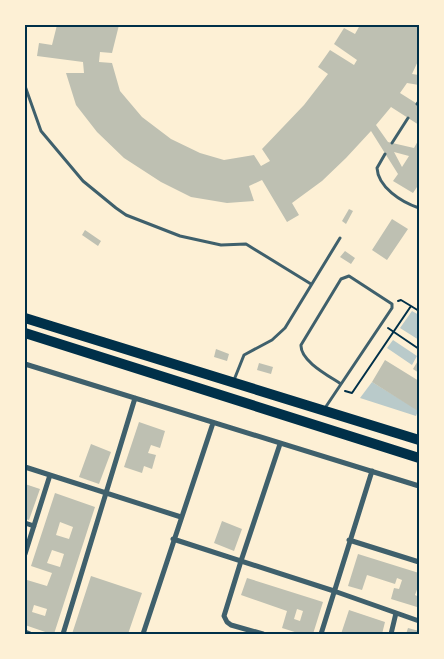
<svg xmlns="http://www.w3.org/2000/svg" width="444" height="659" viewBox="0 0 444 659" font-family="Jost,sans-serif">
  <rect width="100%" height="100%" fill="#fdf0d5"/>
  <path fill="#b9caca" d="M412,311L419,315V340L400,328Z
    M393,340L417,356L412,365L387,348Z
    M372,382L418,410L419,409L416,416L360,398Z"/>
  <path fill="#bec0b2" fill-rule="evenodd" d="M57,25H119L112,53L100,52L99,62L112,63L120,91L142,117L171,139L200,153L224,160L254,155L261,166L270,161L262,149L304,105L328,74L318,67L330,50L354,65L357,60L334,44L344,28L355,34L360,25H419V59L412,74L419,75V85L407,83L400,93L419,105V125L391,107L376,125L388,142L414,148L419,139V184L413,193L393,181L398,174L371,131L346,158L322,181L292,203L299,215L287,222L262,180L249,186L254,201L227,203L191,197L161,182L124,158L97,132L76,105L66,73H84L83,62L37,56L39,43L52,45ZM394,152L409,156L402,167Z
    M349,209L353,211L346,224L342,221Z
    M392,219L408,229L387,260L372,250Z
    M85,230L101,241L98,246L82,235Z
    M345,251L355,258L351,264L340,257Z
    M216,349L229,354L227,361L214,357Z
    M419,359V373L413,369Z
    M385,360L419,381L418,411L372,382Z
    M259,363L273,367L271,374L257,370Z
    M139,422L165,431L160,448L151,445L148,453L156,455L152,469L144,466L142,473L124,467Z
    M91,444L111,452L99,484L79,477Z
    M25,484L40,489L29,520L25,519Z
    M55,493L95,507L54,634H51L25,625V586L27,580L47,586L52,573L31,566ZM60,522L73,527L69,539L56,535ZM52,550L64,554L60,567L47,563ZM34,605L47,609L45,616L32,612Z
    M222,521L242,529L234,551L214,543Z
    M358,554L419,573V584L415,595L419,597L417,607L391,599L394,588L399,589L402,580L397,578L395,584L367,575L362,590L348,586Z
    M91,576L142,593L128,634H72Z
    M247,578L323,602L313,634H301L282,628L287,611L241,595ZM297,609L303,611L300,621L294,619Z
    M349,610L385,622L382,634H341Z
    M408,628L419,631V634H406Z"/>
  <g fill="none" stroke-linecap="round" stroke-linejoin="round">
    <path stroke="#003049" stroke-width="2" d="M398,301L401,300L411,306
      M388,328L419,349
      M345,391L352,393L411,306L419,311"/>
    <path stroke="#3f606c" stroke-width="3" d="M25,86L41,131L83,181L116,208L126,215L180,236L221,245L246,244L311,284
      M417,104L419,101
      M392,143L408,118
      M385,154L377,168C378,187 401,202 419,208
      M234,380L244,355L272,340L285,328L340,238
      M325,408L392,308V304L349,276L341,279L301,345C300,361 329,376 341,384"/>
    <path stroke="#3f606c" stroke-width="5" d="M25,364L419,486
      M25,467L181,517
      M25,523L34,526
      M173,539L334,591L419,621
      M349,540L419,562
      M25,554L50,475
      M25,632L30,634
      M63,634L135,398
      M143,634L213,423
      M263,634L231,625L227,622L224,616L241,561L280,444
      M321,634L372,471
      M391,634L396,613"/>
    <path stroke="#003049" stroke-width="10" d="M25,318L419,440
      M25,333L419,458"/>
  </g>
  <rect width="444" height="659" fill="none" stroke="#fdf0d5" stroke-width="52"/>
  <rect x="26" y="26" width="392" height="607" fill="none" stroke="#003049" stroke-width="2"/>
</svg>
